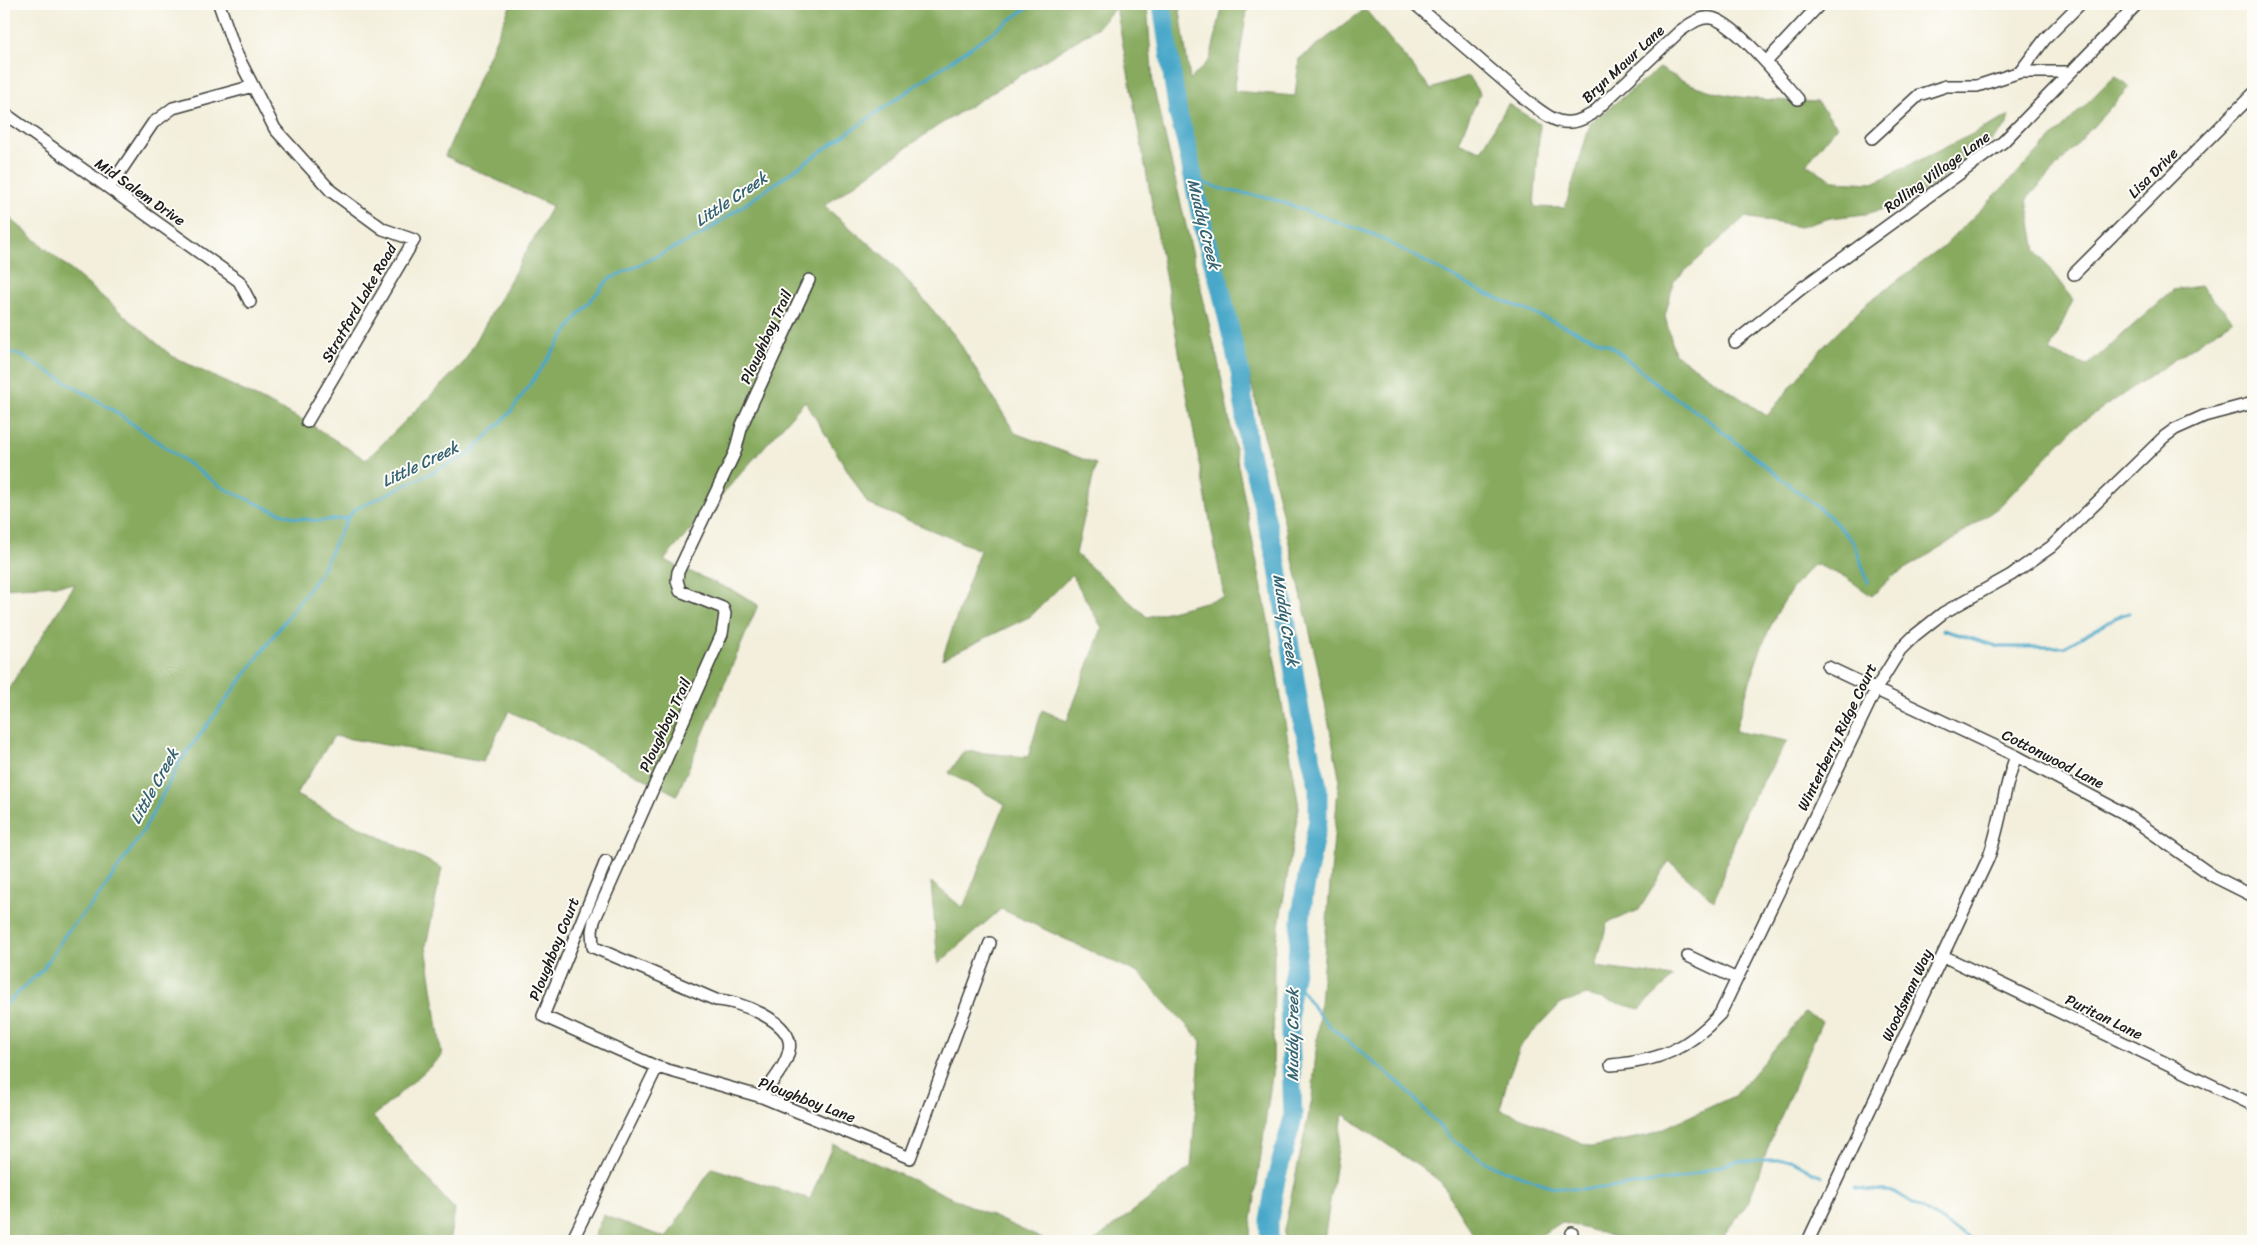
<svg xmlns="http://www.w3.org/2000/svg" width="2257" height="1245" viewBox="0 0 2257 1245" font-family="Sriracha,sans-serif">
  <rect width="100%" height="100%" fill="#fdfcf7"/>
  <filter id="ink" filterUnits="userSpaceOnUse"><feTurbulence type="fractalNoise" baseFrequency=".02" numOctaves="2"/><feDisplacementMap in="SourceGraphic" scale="10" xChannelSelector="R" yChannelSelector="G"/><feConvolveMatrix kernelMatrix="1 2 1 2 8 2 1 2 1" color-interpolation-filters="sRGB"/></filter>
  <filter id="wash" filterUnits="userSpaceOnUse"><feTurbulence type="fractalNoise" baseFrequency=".0096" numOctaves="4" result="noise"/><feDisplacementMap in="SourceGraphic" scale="20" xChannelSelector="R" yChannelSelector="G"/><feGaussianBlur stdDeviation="1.12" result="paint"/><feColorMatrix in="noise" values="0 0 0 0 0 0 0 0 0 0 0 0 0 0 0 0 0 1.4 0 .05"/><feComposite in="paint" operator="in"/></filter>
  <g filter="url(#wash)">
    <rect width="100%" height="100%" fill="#f3efdc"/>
    <path fill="#87aa5e" stroke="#52633d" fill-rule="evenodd" d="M511,4H1147L1153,85L1219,366L1269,625L1299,807L1274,955L1273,1068L1249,1241H1094L1191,1167L1201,1041L1140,974L1001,909L938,964L931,882L963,908L1005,804L949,773L964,751L1028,757L1042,710L1067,721L1102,628L1072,575L1031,616L942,659L980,550L868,504L805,401L664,560L742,595L758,605L677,795L509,711L483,762L334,736L296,795L442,868L426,946L442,1056L373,1117L455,1210L449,1241H4V696L75,584L4,588V213L172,356L307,422L366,460L464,362L552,206L445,156ZM1116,7L1224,597L1147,617L1076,554L1096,464L1015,433L956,337L892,263L824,206L936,127L1097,28Z
      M1167,4H1179L1190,80L1210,59L1223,4H1248L1234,91L1295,96L1299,59L1365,9L1431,89L1468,76L1480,94L1458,142L1481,151L1508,104L1540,124L1534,207L1565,208L1591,122L1660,68C1712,101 1758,99 1817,102L1837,126L1806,164L1834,181L1873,183L2009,116L2006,127L1968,163L1905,203L1866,214L1830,218L1800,227L1745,217L1674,281L1665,316L1675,354L1767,416L1823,347L1868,302L1942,248L2115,75L2129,87L2027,199L2036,251L2073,300L2049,352L2087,366L2173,290L2200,286L2233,320L2076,426L1999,507L1943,546L1893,576L1872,596L1845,577L1815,564C1768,605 1753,673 1735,731L1787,741L1745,812L1714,901L1669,861L1639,910L1607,923L1596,967L1673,977L1640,1009L1587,995L1560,1004L1521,1045L1508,1078L1500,1109L1592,1147L1649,1135L1734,1096L1805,1013L1822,1021L1770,1142L1748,1203L1719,1241H1630L1561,1222L1532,1241H1477L1440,1181L1343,1114L1324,1241H1283L1284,1230L1312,1099L1339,777L1318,667L1257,406L1201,191Z
      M833,1144L1047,1241H592L603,1215L666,1238L712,1168L810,1199Z"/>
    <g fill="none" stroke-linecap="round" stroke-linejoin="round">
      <path stroke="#4aa8c9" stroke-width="3" d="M1193,179L1225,190L1270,198L1375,235L1478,290L1611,346L1664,390L1704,417L1830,517L1854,543L1868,582
        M4,347L12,353L20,355L110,408L223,488L267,508L295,518L319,521L347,518
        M1943,630L2000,647H2064L2121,615L2130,613
        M1293,978L1319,1015L1333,1029L1404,1087L1453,1141L1491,1165L1550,1186L1573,1189L1609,1188L1678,1179L1734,1162L1759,1160H1792L1822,1177
        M4,1006L43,969L67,932L96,900L141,835L181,760L317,578C331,556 338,529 354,510L468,455L510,413L579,314L609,279L701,235L1033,4
        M1854,1188L1895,1192L1974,1241"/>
      <path stroke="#4aa8c9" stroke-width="19" d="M1162,4L1178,114L1186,142L1205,236L1219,282L1240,372L1248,445L1278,568L1300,711L1318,787V820L1304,894L1296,964L1289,1003L1293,1118L1276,1179L1269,1220V1241"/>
    </g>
  </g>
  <g filter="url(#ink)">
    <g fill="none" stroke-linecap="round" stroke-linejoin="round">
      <defs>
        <path id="minor" d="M219,4L236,53L275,129L331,191L383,229L414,240L307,422
          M1415,4L1526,100C1550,118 1563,132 1592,114L1680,31C1689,25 1700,16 1711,18C1735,22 1781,80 1798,99
          M1766,62L1820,4
          M2020,72L2045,39L2080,4
          M4,113L239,281L250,302
          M1872,138L1919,95L1946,86H1977L2020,72H2071
          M109,188L153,123L173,108L253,86
          M2074,274L2253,94
          M1735,342L1802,288L2003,142L2137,4
          M1828,667L2016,756L2127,815L2213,876L2253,896
          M606,861L543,1016L657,1067L762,1097L910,1158L990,943
          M1688,956L1737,979
          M1943,956L2253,1105
          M1611,1065C1659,1061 1688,1049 1720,1014L1876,689L1900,650L1914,636L1943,613L2011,575L2051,547L2164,437L2175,429L2204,416L2253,403
          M762,1097C771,1082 786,1067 789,1050C796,1022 737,1000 716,1000L593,947L592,931L594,921L722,634L725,614L723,608L680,591L677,580L678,572L735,452L742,425L809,280
          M572,1241L657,1067
          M1569,1241L1572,1233
          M1808,1241L1988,859C2001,825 2003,789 2016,756"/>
      </defs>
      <use href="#minor" stroke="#3c3c39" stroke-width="14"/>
      <use href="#minor" stroke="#fff" stroke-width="11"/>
    </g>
  </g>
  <g text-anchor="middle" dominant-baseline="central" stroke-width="4" stroke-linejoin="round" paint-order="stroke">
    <g font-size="15" fill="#1c1c1c" stroke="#fdfcf7">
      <text transform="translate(1623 64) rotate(-43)">Bryn Mawr Lane</text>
      <text transform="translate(1937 172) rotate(-36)">Rolling Village Lane</text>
      <text transform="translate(2153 173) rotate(-45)">Lisa Drive</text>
      <text transform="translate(140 192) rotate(35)">Mid Salem Drive</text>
      <text transform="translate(359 303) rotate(-60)">Stratford Lake Road</text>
      <text transform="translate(766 337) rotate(-65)">Ploughboy Trail</text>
      <text transform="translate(665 725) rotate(-65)">Ploughboy Trail</text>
      <text transform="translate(1837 737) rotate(-64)">Winterberry Ridge Court</text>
      <text transform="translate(2053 759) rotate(27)">Cottonwood Lane</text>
      <text transform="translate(554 949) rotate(-68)">Ploughboy Court</text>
      <text transform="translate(1907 995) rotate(-65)">Woodsman Way</text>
      <text transform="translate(2104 1017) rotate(26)">Puritan Lane</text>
      <text transform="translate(807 1100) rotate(21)">Ploughboy Lane</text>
    </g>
    <g font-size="16" font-style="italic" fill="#336272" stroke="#fdfcf7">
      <text transform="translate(731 199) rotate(-34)">Little Creek</text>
      <text transform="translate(1204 224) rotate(76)">Muddy Creek</text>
      <text transform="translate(420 464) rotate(-26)">Little Creek</text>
      <text transform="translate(1286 620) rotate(81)">Muddy Creek</text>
      <text transform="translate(154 786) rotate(-61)">Little Creek</text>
      <text transform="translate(1292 1035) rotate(-90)">Muddy Creek</text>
    </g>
  </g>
  <rect width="2257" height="1245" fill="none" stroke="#fdfcf7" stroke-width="20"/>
</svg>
